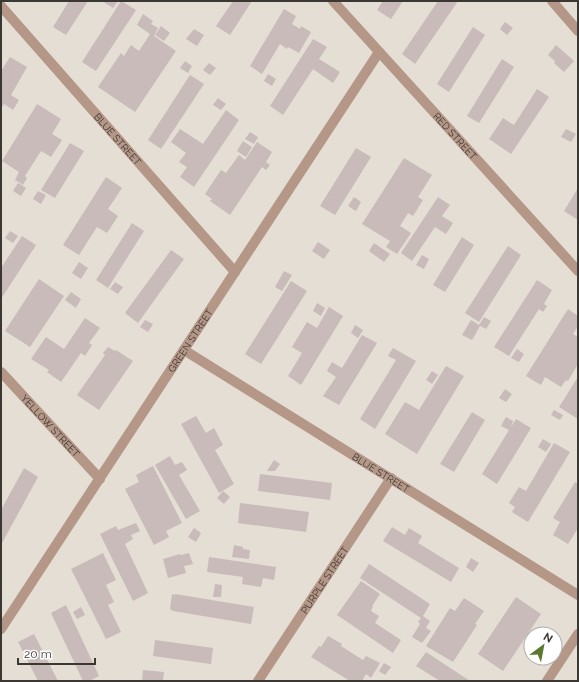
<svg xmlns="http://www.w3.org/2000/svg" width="579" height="682" viewBox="0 0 579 682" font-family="Raleway,sans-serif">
  <rect width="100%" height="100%" fill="#e5ded4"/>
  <path fill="#c8bbba" d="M69,1H88L66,35L53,27Z
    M102,1H118L113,8Z
    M121,1L136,10L96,71L82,62Z
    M233,1H252L230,35L216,26Z
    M383,1H403L391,19L377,10Z
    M438,1H458L415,64L402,54Z
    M284,9L296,16L292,24L300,29L301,26L311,32L299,53L288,47L287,49L280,44L262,74L250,66Z
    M143,14L153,21L151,24L158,28L154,36L176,51L135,112L98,87L121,53L124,56L131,45L139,51L150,34L137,25Z
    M505,22L513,28L507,35L500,29Z
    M161,26L170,33L164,41L155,35Z
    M473,27L485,35L449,92L437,84Z
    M194,29L204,35L197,46L186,39Z
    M313,39L327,47L319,59L340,72L333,83L313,69L283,115L270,106Z
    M556,45L574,61L564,72L554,63L555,61L548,55Z
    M10,57L27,67L11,95L19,100L13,110L4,104L1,109V71Z
    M502,59L514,67L479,123L467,116Z
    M185,61L192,66L188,73L180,68Z
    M209,63L216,68L210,75L203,70Z
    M268,74L276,79L272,86L264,81Z
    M190,75L204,84L161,149L148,140Z
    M537,89L549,97L511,154L489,139L503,118L514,125Z
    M218,98L226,104L221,110L213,105Z
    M37,104L61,119L52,134L62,140L51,157L41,151L25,176L27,178L23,185L15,180L19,172L2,161Z
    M226,110L239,120L194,187L180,177L187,167L179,162L186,153L171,142L180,129L203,144Z
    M566,129L576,134L571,142L561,137Z
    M250,132L258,137L254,144L245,139Z
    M243,141L252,147L246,157L237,151Z
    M257,142L272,152L266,162L270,165L266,170L262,167L230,215L210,201L212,199L205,194L221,170L226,173L239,155L245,160Z
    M70,143L84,151L55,198L41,190Z
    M356,148L371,157L335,215L320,206Z
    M404,158L432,175L418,197L423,200L413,216L408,213L400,226L411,233L397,254L386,247L390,241L362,224Z
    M106,177L122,188L108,209L118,216L107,233L97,227L79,255L63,245Z
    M18,183L26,188L21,196L13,191Z
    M578,188V220L564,211Z
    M38,191L46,195L41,204L33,199Z
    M354,197L361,202L356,211L348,206Z
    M438,197L450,205L442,216L453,223L446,234L435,227L412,261L401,253Z
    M132,223L144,231L108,288L96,280Z
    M10,231L18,236L13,243L5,238Z
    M22,236L36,245L1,299V268Z
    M462,237L474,245L445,292L433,285Z
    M318,242L330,250L324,259L312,251Z
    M374,243L390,254L384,262L369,251Z
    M508,246L521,255L479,322L465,313Z
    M171,250L184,259L138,323L125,313Z
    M422,255L429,259L424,269L416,265Z
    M79,262L88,268L81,279L72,273Z
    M284,271L292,275L282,291L275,287Z
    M39,279L64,296L30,347L5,331Z
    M537,280L552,290L544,304L547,306L543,312L539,309L509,356L494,347Z
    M291,281L307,291L261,364L245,354Z
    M115,282L123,287L118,294L110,289Z
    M71,292L81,299L76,308L65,300Z
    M317,303L325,308L321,316L313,311Z
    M329,307L343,316L301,385L288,376L302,353L292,347L307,322L317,328Z
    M568,309L578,316V326L573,334L578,337V364L568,381L566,380L561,387L545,377L541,385L526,376Z
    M484,317L491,321L486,329L480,326L472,340L462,335L471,320L479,325Z
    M85,318L100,328L89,343L92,345L85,356L81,353L61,382L47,372L49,370L31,359L46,337L64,349Z
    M145,320L153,324L148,332L140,327Z
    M355,325L363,330L358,338L351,333Z
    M362,335L377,343L339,405L323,396L336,377L327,371L332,362L342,368Z
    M108,347L115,351L116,350L133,361L99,410L77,395L105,355L103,353Z
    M393,348L416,361L375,429L360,419L396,360L388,356Z
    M517,349L524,354L519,362L511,358Z
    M446,366L464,376L417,454L385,434L405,402L419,410Z
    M432,371L438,375L432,384L426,380Z
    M578,377V419L559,407Z
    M505,389L512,394L506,402L499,398Z
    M554,410L563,415L560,420L551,415Z
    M472,412L485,420L454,472L440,464Z
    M196,416L206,433L214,428L223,445L215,450L234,484L219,493L181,424Z
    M506,417L513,421L511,427L516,419L531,428L497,484L482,474L509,430L501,426Z
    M543,439L551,444L546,452L538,447Z
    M554,443L570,452L528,522L512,512L515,507L509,503L519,487L526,491Z
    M170,456L175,465L182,462L187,470L179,475L200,511L186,519L155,465Z
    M274,460L280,464L275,471H267Z
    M153,466L182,523L166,531L169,537L154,545L125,489L139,482L136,475Z
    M24,468L38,477L1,545V510Z
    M260,474L332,483L330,500L258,491Z
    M575,482L578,484V528L568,544L553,535L560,522L553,518Z
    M223,491L230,497L224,504L217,498Z
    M240,503L309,512L306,532L238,523Z
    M136,523L140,531L131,535L133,539L125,544L148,593L133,601L100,534L116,526L118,530Z
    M392,527L405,535L409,528L422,536L418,543L459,568L451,582L383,541Z
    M194,528L201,533L196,542L188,537Z
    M234,545L243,547V549L250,550L249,559L232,557Z
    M103,553L116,580L106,585L114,602L108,605L121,632L106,639L71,569Z
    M189,553L193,564L184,566L186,573L168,578L163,559L180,554L181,555Z
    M209,557L276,567L274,580L263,578L261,587L242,584L243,577L207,572Z
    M471,558L479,563L473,572L466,567Z
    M369,564L430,604L423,616L430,621L426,628L431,631L422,643L412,637L420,624L418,622L421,618L360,578Z
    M361,581L380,594L372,606H373L371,611L379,616L375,623L401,640L393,653L337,615Z
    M215,584L222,585L221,597H213Z
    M172,594L175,595V594L254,607L251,624L173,611L170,609Z
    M516,597L541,614L503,671L478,654Z
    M464,598L484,611L475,624L477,625L453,662L426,646L450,608L455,611Z
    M66,605L99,676L89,681H83L51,613Z
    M81,607L85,615L77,619L73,612Z
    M34,634L58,681H38L18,642Z
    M328,636L342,644L341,646L363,660L366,656L380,663L371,678L366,674L362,681H350L311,657L319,646L321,647Z
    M155,640L213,648L211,664L153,656Z
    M426,652L470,681H440L416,666Z
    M384,663L391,667L385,675L379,671Z
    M143,670L164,672L163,681H142Z"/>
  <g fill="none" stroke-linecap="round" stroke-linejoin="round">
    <path stroke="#b59788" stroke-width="10" d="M552,1L578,31"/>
    <g stroke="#b59788" stroke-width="10">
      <path id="s1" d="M333,1L578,271"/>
      <path id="s2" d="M1,6L235,272"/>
      <path id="s3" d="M184,350L578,595"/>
      <path id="s4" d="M1,372L100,479"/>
      <path id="s5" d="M1,629L379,52"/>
      <path id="s6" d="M258,681L391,478"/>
      <path d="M547,681L578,634"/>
    </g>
  </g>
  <g text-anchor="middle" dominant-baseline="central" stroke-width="3.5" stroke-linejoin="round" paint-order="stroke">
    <g font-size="10" fill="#3b3834" stroke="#fff">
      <text stroke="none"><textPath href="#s1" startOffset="182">RED STREET</textPath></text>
      <text stroke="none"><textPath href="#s2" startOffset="177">BLUE STREET</textPath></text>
      <text stroke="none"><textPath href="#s5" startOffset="345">GREEN STREET</textPath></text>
      <text stroke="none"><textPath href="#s4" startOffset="73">YELLOW STREET</textPath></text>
      <text stroke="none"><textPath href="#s3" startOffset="232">BLUE STREET</textPath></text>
      <text stroke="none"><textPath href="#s6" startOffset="121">PURPLE STREET</textPath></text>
    </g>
  </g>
  <rect width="579" height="682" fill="none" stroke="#3b3834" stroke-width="4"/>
  <g transform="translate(543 646) rotate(32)"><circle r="19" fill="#ffffff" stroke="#b1afae"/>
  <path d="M0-3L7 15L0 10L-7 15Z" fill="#5a782e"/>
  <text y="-6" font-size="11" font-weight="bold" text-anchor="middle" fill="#3b3834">N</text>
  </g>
  <path d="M18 658v6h77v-6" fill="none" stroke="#3b3834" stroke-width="2"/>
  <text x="24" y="658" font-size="12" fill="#3b3834" stroke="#ffffff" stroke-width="3" paint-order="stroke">20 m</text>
</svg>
